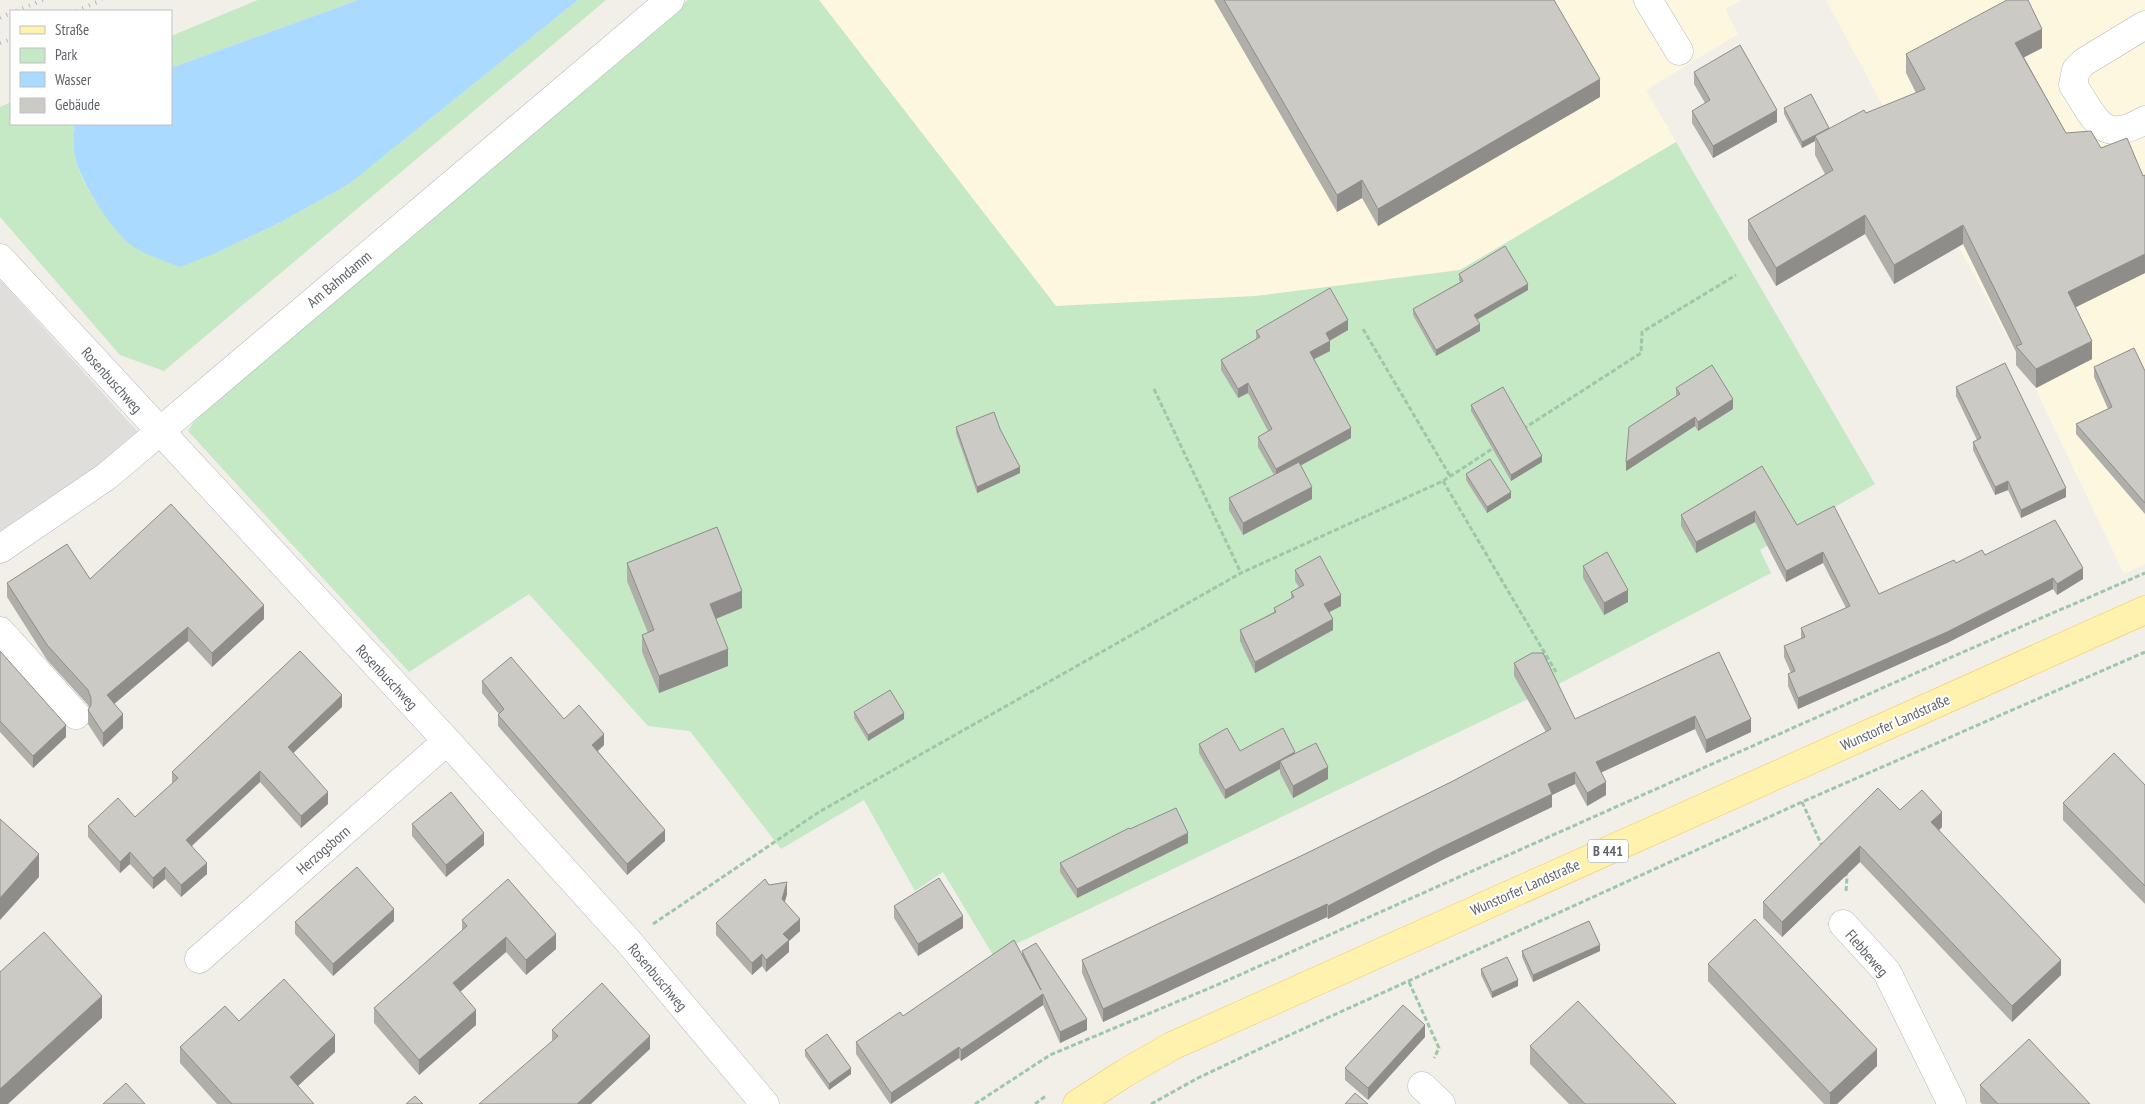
<svg xmlns="http://www.w3.org/2000/svg" width="2145" height="1104" viewBox="0 0 2145 1104" font-family="'PT Sans Narrow',sans-serif">
  <rect width="100%" height="100%" fill="#f1efe8"/>
  <path fill="#fef7e0" d="M819,0H1742L1725,9L1738,34L1646,90L1676,142L1460,270L1256,296L1056,306Z
    M1826,0H2145V564L2124,574L2036,390Z"/>
  <path fill="#e0deda" d="M0,280L147,442L0,549Z"/>
  <path fill="#c5e8c5" d="M258,0H358L171,68V36Z
    M578,0H606L164,371L120,355L0,217V107L11,102V124H75C74,133 73,143 74,151C78,185 112,224 134,247L218,252L279,223L349,184Z
    M688,0H819L1056,306L1256,296L1460,270L1676,142L1875,484L1760,550L1771,573L1553,687L993,955L943,872L915,891L864,800L781,849L690,731L648,726L529,594L409,672L188,431L203,407Z"/>
  <path fill="#aadaff" d="M358,0H578L349,184L279,223L218,252L180,267C166,261 148,256 134,247C113,233 76,176 74,151C73,142 74,132 75,124H171V68Z"/>
  <g fill="none" stroke-linecap="round" stroke-linejoin="round">
    <defs>
      <path id="minor" d="M1648,0L1679,51
        M2145,25L2084,62L2076,70L2073,85C2095,118 2101,146 2145,120
        M0,258L447,741L628,941L765,1104
        M0,549L107,476L670,0
        M0,631L76,715
        M1843,924L1887,972L1952,1104
        M199,959L447,741
        M1422,1086L1441,1104"/>
      <path id="major" d="M1077,1104L1125,1073L1172,1046L2145,610"/>
    </defs>
    <use href="#minor" stroke="#b5b8bc" stroke-width="29"/>
    <use href="#major" stroke="#f2c960" stroke-width="29"/>
    <path stroke="#9cc7a9" stroke-width="3" stroke-dasharray="5 2.5" stroke-linecap="butt" d="M1363,329L1450,476
      M1154,389L1241,573
      M1523,429L1641,353L1642,332L1736,275
      M1443,481L1556,672
      M1802,802L1822,846
      M1844,872L1847,876L1846,892
      M653,924L819,812L1241,573L1443,481L1495,447
      M1409,982L1439,1048L1434,1058
      M975,1104L1050,1055L1217,985L1963,652L2145,573
      M1035,1104L1047,1095
      M1151,1104L1198,1078L1270,1044L1802,802L2145,652"/>
    <use href="#minor" stroke="#fff" stroke-width="28"/>
    <use href="#major" stroke="#fff2af" stroke-width="28"/>
    <path stroke="#b6b7b8" stroke-width="4" stroke-dasharray="1 6" stroke-linecap="butt" d="M16,11L43,0
      M76,11L102,0
      M0,18L11,13
      M0,43L11,39"/>
  </g>
  <path fill="#afaea9" d="M1214,0H1554L1600,97L1378,226L1362,198L1337,212Z
    M2042,48L2024,57L2066,133L2101,148L2143,176L2145,175V273L2076,307L2092,359L2036,388L2016,365V352L1963,244L1894,284L1865,234L1776,286L1748,239V220L1825,174L1815,155V141L1802,148L1784,114V108L1829,129L1916,93L1906,73V54Z
    M1694,72L1777,122L1713,158L1692,123V111L1705,103L1694,84Z
    M1459,274L1528,290L1477,320L1480,331L1436,356L1413,315V309L1460,282L1459,280Z
    M1348,330L1330,340V351L1314,359L1351,438L1301,465L1312,499L1243,535L1229,510V498L1274,475L1258,447V437L1268,431L1248,393L1238,398L1221,370V360L1256,339V331Z
    M2094,367L2145,371V514L2076,434V424L2108,409L2094,377Z
    M1956,387L2066,497L2021,518L2008,490L1995,495L1973,450V442L1977,440L1956,396Z
    M1676,388L1733,409L1698,431L1695,426L1626,471L1676,396Z
    M1471,405L1542,462L1511,481L1471,411Z
    M956,427L1020,473L977,493L956,433Z
    M1762,466L1797,525L1879,594L1956,563L1985,555L2083,579L2057,595L2053,589L1947,643L1798,709L1788,686V674L1791,673L1784,657V646L1801,639V628L1846,608L1823,563L1786,582L1755,522L1696,553L1681,526V515Z
    M1466,474L1511,498L1487,513L1466,480Z
    M627,563L742,608L716,619L728,666L659,693L642,652V635L648,633L627,581Z
    M1583,566L1628,602L1604,615L1583,578Z
    M1295,570L1341,606L1329,612L1333,630L1255,673L1240,641V630L1274,612V608L1291,599V592L1299,587L1295,581Z
    M90,579L264,619L212,667L188,641L114,704L123,728L103,747L88,724V710L89,708L88,705L47,660L7,597V583Z
    M0,651L66,737L33,768L0,732Z
    M1719,652L1751,732L1706,753L1695,729L1601,772L1606,795L1587,806L1575,784L1552,795V807L1442,860L1328,919L1327,917L1103,1022L1082,973V960L1303,855L1453,781L1546,732L1514,676V663L1575,719Z
    M482,681L564,719L604,745L598,751L665,841L627,875L498,726V715L499,714L482,693Z
    M342,707L293,753L328,804L301,828L260,782L192,846L207,874L181,897L165,879L153,889L130,864L120,873L88,837V826L135,817L172,784V772Z
    M854,712L904,719L868,741L854,718Z
    M1199,744L1240,751L1295,753L1328,779L1293,798L1280,773V769L1225,799L1199,753Z
    M2145,785V904L2063,820V803Z
    M1900,810L1942,827L1939,830L2061,975L2012,1022L1860,862L1782,937L1763,918V902Z
    M412,824L484,845L446,877L412,836Z
    M1130,829L1188,843L1077,898L1060,872V863Z
    M769,885L787,894L785,902L800,931L789,941V952L766,972L762,966L752,975L716,935V923Z
    M894,906L963,928L918,956L894,918Z
    M462,920L556,949L526,975L506,952L460,992L476,1025L419,1075L374,1023V1008L462,931Z
    M394,921L333,976L295,934V922Z
    M1022,951L1087,1030L1060,1043L1043,1005L961,1061L959,1058L890,1104L856,1054V1042L1022,955Z
    M1522,951H1600L1533,982L1522,957Z
    M1708,964L1877,1066L1837,1104H1824L1708,981Z
    M1481,969L1518,986L1492,998L1481,975Z
    M239,1021L335,1052L298,1086L314,1104H217L180,1063V1047Z
    M552,1030L650,1049L552,1040Z
    M1425,1037L1368,1100L1345,1080V1068Z
    M1530,1046L1676,1104H1569L1530,1064Z
    M805,1050L851,1074L829,1090L805,1056Z
    M1980,1085L2090,1104H1982L1980,1102Z"/>
  <path fill="#8f8d8a" d="M2042,29V48L2015,62V43Z
    M1600,79V97L1378,226V209Z
    M1777,110V122L1713,158V146Z
    M1829,128V134L1815,136V141L1802,148V142Z
    M1362,180V198L1337,212V195Z
    M1865,215V234L1776,286V268Z
    M1963,225V244L1894,284V265Z
    M2145,254V273L2068,311V292Z
    M1528,284V290L1474,321V315Z
    M1348,320V330L1326,343V333Z
    M1480,324V331L1436,356V350Z
    M1330,341V351L1310,361V352Z
    M2092,341V359L2036,388V369Z
    M1248,383V393L1238,398V389Z
    M1733,399V409L1698,431V422Z
    M1695,417V426L1626,471V462Z
    M1351,428V438L1276,479V469Z
    M1542,456V462L1511,481V475Z
    M1020,467V473L977,493V487Z
    M2008,481V490L1995,495V487Z
    M1312,487V499L1243,535V523Z
    M2066,488V497L2021,518V510Z
    M1511,492V498L1487,513V507Z
    M1755,511V522L1696,553V542Z
    M1823,552V563L1786,582V571Z
    M2083,568V579L2057,595V584Z
    M2053,578V589L1947,643L1798,709V698Z
    M1628,590V602L1604,615V603Z
    M742,591V608L710,621V604Z
    M1341,595V606L1324,615V604Z
    M264,605V619L212,667V653Z
    M1333,619V630L1255,673V662Z
    M188,627V641L107,710V695Z
    M728,649V666L659,693V676Z
    M342,695V707L288,758V747Z
    M904,713V719L868,741V735Z
    M123,714V728L103,747V733Z
    M1695,716V729L1596,775V762Z
    M1751,719V732L1706,753V740Z
    M66,725V737L33,768V756Z
    M604,734V745L592,756V745Z
    M1295,752V761H1280V769L1225,799V790Z
    M1328,767V779L1293,798V786Z
    M260,771V782L186,851V840Z
    M1575,772V784L1552,795V807L1442,860L1328,919V906L1548,784Z
    M1606,782V795L1587,806V793Z
    M328,792V804L301,828V816Z
    M1942,812V827L1931,838V822Z
    M665,830V841L627,875V864Z
    M484,833V845L446,877V865Z
    M1188,833V843L1077,898V889Z
    M1860,846V862L1782,937V922Z
    M130,852V864L120,873V862Z
    M39,854V877L0,920V898Z
    M207,863V874L181,897V885Z
    M165,867V879L153,889V878Z
    M787,882V894L782,911V899Z
    M1327,904V917L1103,1022V1009Z
    M394,909V921L333,976V964Z
    M963,916V928L918,956V944Z
    M800,919V931L789,941V952L766,972V960L783,934Z
    M556,934V949L526,975V960Z
    M506,937V952L453,998V983Z
    M1600,945V951L1533,982V975Z
    M762,954V966L752,975V963Z
    M2061,960V975L2012,1022V1006Z
    M1518,980V986L1492,998V992Z
    M1043,994V1005L961,1061V1050Z
    M102,996V1018L8,1104H0V1089Z
    M476,1010V1025L419,1075V1060Z
    M1087,1019V1030L1060,1043V1032Z
    M1425,1025V1037L1368,1100V1088Z
    M335,1035V1052L290,1093V1077Z
    M650,1036V1049L591,1104H577Z
    M959,1047V1058L891,1104V1093Z
    M1877,1049V1066L1837,1104H1830V1093Z
    M851,1068V1074L829,1090V1084Z"/>
  <path fill="#cccac5" stroke="#8f8d8a" d="M1224,0H1554L1600,79L1378,209L1362,180L1337,195Z
    M2007,0H2028L2042,29L2015,43L2066,133L2091,131L2101,148L2127,138L2143,176L2145,175V254L2068,292L2092,341L2036,369L2016,346L2022,344L1963,225L1894,265L1865,215L1776,268L1748,220L1833,170L1815,136L1864,110L1866,113L1925,89L1906,54Z
    M1740,45L1777,110L1713,146L1692,111L1710,100L1694,72Z
    M1811,94L1829,128L1802,142L1784,108Z
    M1505,246L1528,284L1474,315L1480,324L1436,350L1413,309L1463,281L1459,274Z
    M1330,288L1348,320L1326,333L1330,341L1310,352L1351,428L1276,469L1258,437L1272,429L1248,383L1238,389L1221,360L1260,337L1256,331Z
    M2134,348L2145,371V503L2076,424L2112,407L2094,367Z
    M2005,363L2066,488L2021,510L2008,481L1995,487L1973,442L1981,438L1956,387Z
    M1712,365L1733,399L1698,422L1695,417L1626,462L1629,427L1680,394L1676,388Z
    M1503,387L1542,456L1511,475L1471,405Z
    M994,412L1000,429L1020,467L977,487L956,427Z
    M1490,459L1511,492L1487,507L1466,474Z
    M1299,462L1312,487L1243,523L1229,498Z
    M1762,466L1797,525L1834,506L1879,594L1954,560L1956,563L1982,550L1985,555L2055,520L2083,568L2057,584L2053,578L1947,632L1798,698L1788,674L1795,671L1784,646L1805,637L1801,628L1850,606L1823,552L1786,571L1755,511L1696,542L1681,515Z
    M171,504L264,605L212,653L188,627L107,695L123,714L103,733L88,710L91,705V698L88,690L47,645L7,583L67,544L90,579Z
    M717,527L742,591L710,604L728,649L659,676L642,635L654,630L627,563Z
    M1607,552L1628,590L1604,603L1583,566Z
    M1320,556L1341,595L1324,604L1333,619L1255,662L1240,630L1276,612L1274,608L1294,597L1291,592L1304,585L1295,570Z
    M0,651L66,725L33,756L0,721Z
    M300,651L342,695L288,747L328,792L301,816L260,771L186,840L207,863L181,885L165,867L153,878L130,852L120,862L88,826L118,798L135,817L178,778L172,772Z
    M1719,652L1751,719L1706,740L1695,716L1596,762L1606,782L1587,793L1575,772L1548,784L1552,794L1442,847L1328,906L1327,904L1103,1009L1082,960L1303,855L1453,781L1551,729L1514,663L1532,653H1543L1575,719Z
    M511,657L564,719L579,705L604,734L592,745L665,830L627,864L498,715L504,709L482,681Z
    M890,690L904,713L868,735L854,712Z
    M1227,728L1240,751L1283,728L1295,752L1225,790L1199,744Z
    M1316,743L1328,767L1293,786L1280,761Z
    M2114,753L2145,785V886L2063,803Z
    M1878,788L1900,810L1922,790L1942,812L1931,822L2061,960L2012,1006L1860,846L1782,922L1763,902Z
    M451,792L484,833L446,865L412,824Z
    M1176,808L1188,833L1077,889L1060,863L1129,828L1130,829Z
    M0,819L39,854L0,898Z
    M357,867L394,909L333,964L295,922Z
    M939,878L963,916L918,944L894,906Z
    M508,879L556,934L526,960L506,937L453,983L476,1010L419,1060L374,1008L467,926L462,920Z
    M765,879L769,885L787,882L782,899L800,919L783,934L789,940L766,960L762,954L752,963L716,923Z
    M1755,919L1877,1049L1830,1093L1708,964Z
    M1589,921L1600,945L1533,975L1522,951Z
    M44,932L102,996L0,1089V972Z
    M1014,940L1041,990L1022,951L1036,943L1087,1019L1060,1032L1043,994L961,1050L959,1047L891,1093L856,1042L900,1012L903,1016Z
    M1507,957L1518,980L1492,992L1481,969Z
    M284,979L335,1035L290,1077L314,1104H232L180,1047L225,1006L239,1021Z
    M602,983L650,1036L577,1104H479L558,1036L552,1030Z
    M1578,1001L1676,1104H1585L1530,1046Z
    M1403,1005L1425,1025L1368,1088L1345,1068Z
    M827,1034L851,1068L829,1084L805,1050Z
    M2029,1039L2090,1104H1998L1980,1085Z
    M126,1083L145,1104H103Z
    M1355,1093L1368,1104H1345Z
    M415,1096L423,1104H406Z"/>
  <g text-anchor="middle" dominant-baseline="central" stroke-width="4" stroke-linejoin="round" paint-order="stroke">
    <rect fill="#fff" stroke="#8f9295" stroke-width="1" x="1588" y="839.5" width="40" height="23" rx="4"/>
    <g font-size="14" font-weight="bold" fill="#5f6368">
      <text x="1608" y="851">B 441</text>
    </g>
    <g font-size="15" fill="#5f6368" stroke="#fff">
      <text transform="translate(339 279) rotate(-40)">Am Bahndamm</text>
      <text transform="translate(112 380) rotate(48)">Rosenbuschweg</text>
      <text transform="translate(387 677) rotate(47)">Rosenbuschweg</text>
      <text transform="translate(1895 722) rotate(-24)">Wunstorfer Landstraße</text>
      <text transform="translate(323 850) rotate(-41)">Herzogsborn</text>
      <text transform="translate(1525 887) rotate(-24)">Wunstorfer Landstraße</text>
      <text transform="translate(1867 953) rotate(49)">Flebbeweg</text>
      <text transform="translate(658 977) rotate(50)">Rosenbuschweg</text>
    </g>
  </g>
  <rect x="10" y="10" width="162" height="115" fill="#ffffff" stroke="#bfc1c3"/>
  <rect x="20" y="26" width="25" height="8" fill="#fff2af" stroke="#bfc1c3"/>
  <text x="55" y="35" font-size="15" fill="#5f6368">Straße</text>
  <rect x="20" y="48" width="25" height="15" fill="#c5e8c5" stroke="#bfc1c3"/>
  <text x="55" y="60" font-size="15" fill="#5f6368">Park</text>
  <rect x="20" y="72" width="25" height="15" fill="#aadaff" stroke="#bfc1c3"/>
  <text x="55" y="85" font-size="15" fill="#5f6368">Wasser</text>
  <rect x="20" y="98" width="25" height="15" fill="#cccac5" stroke="#bfc1c3"/>
  <text x="55" y="110" font-size="15" fill="#5f6368">Gebäude</text>
</svg>
